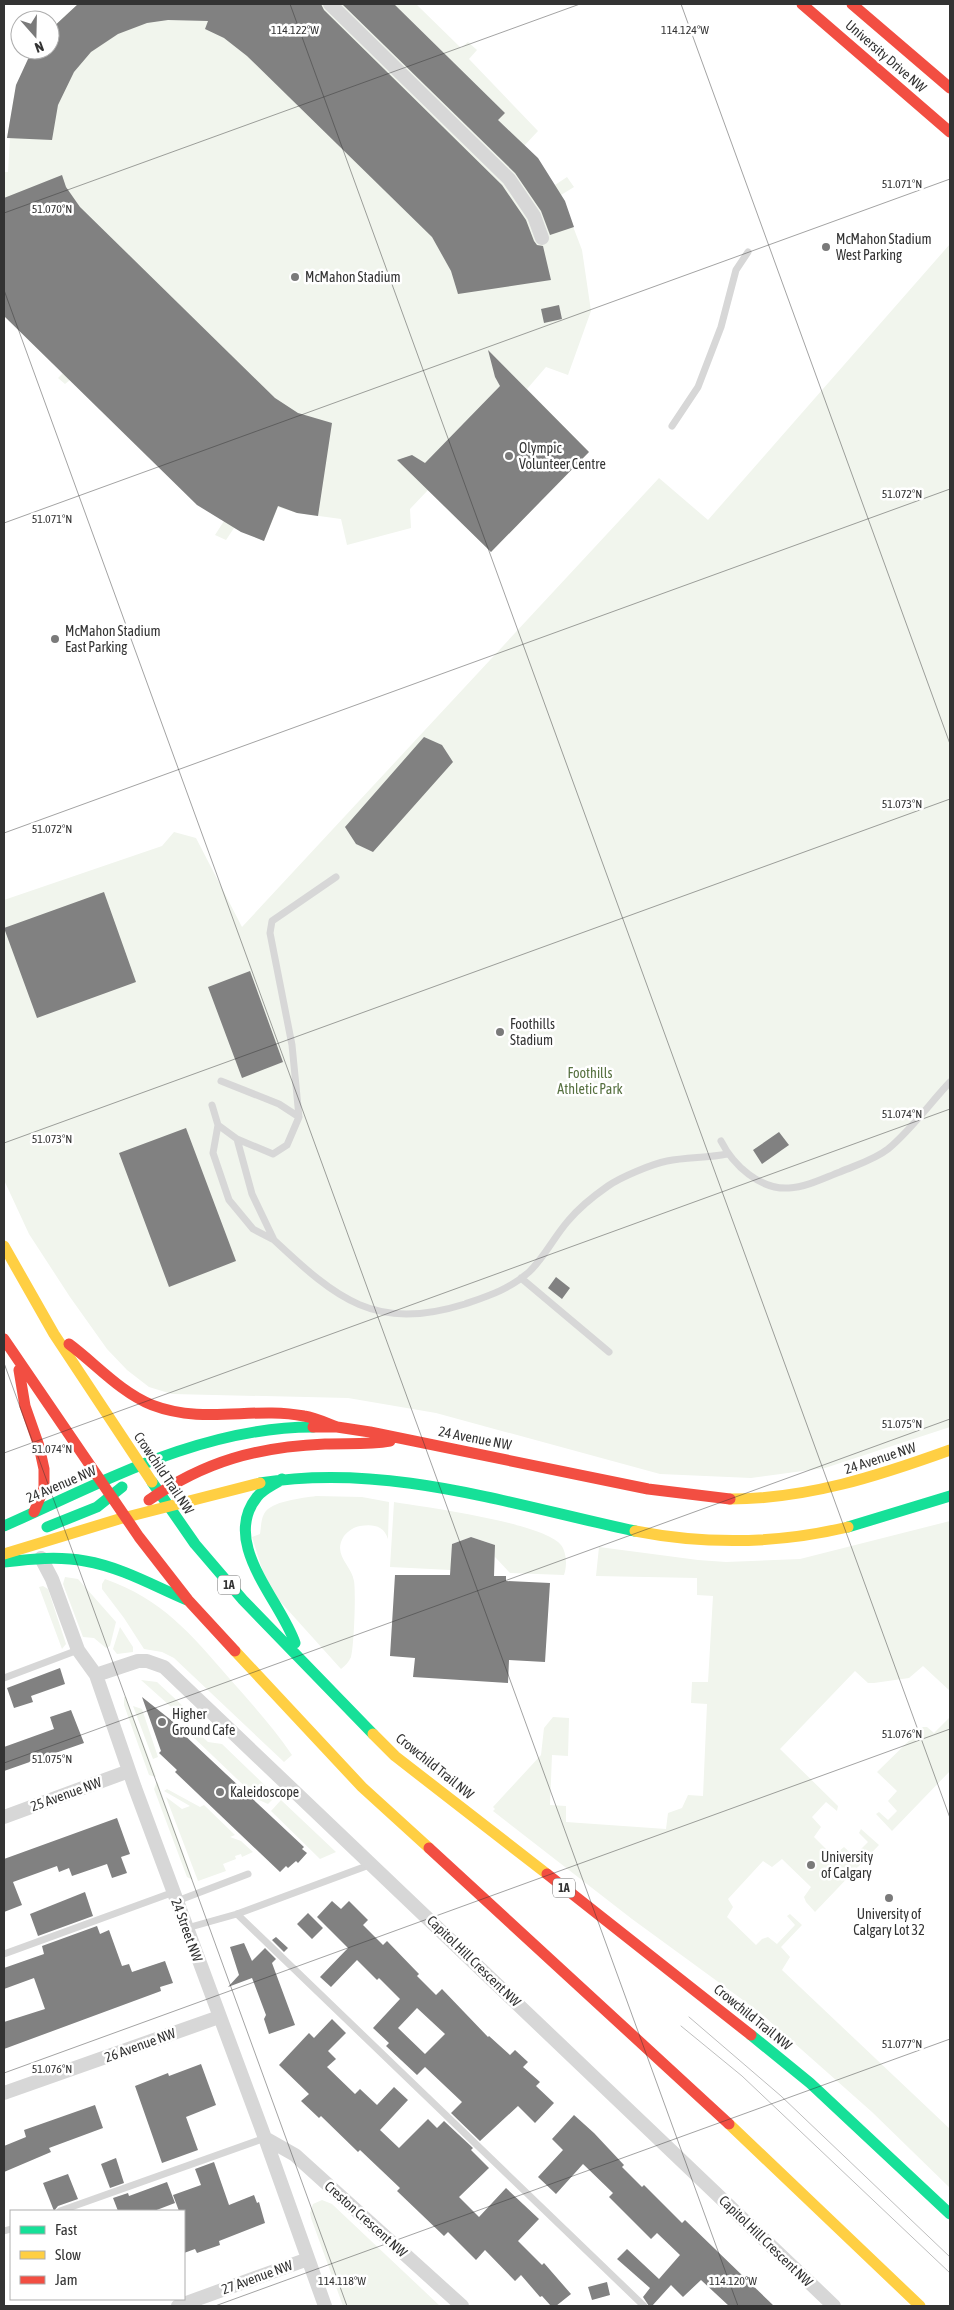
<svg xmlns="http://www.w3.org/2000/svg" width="954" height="2310" viewBox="0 0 954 2310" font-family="'Asap Condensed',sans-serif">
  <rect width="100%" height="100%" fill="#fff"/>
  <path fill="#f1f5ed" d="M78,4H416L461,48L468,42L477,50L469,59L538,131L524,146L555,185L567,177L574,187L561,195L582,250L591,311L568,375L546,367L527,389L589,452L491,552L428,490L410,509L411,528L347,545L341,519L297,513L278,507L264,541L234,528L226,540L215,535L224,521L70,380L65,384L58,378L63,373L4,316V172H8L10,138H7L16,85L35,50H50V30Z
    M950,244V1427L825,1468L751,1478L660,1474L436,1413L348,1398L172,1394L149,1387L127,1370L107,1349L70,1297L29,1234L4,1180V900L162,846L174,832L196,838L242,927L659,478L708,520Z
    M316,1496L362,1497L389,1502L388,1539C384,1525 372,1524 360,1526C354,1527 348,1531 344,1536C332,1555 351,1564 354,1581C356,1592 354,1647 351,1657C349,1662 345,1666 341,1669L268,1588L252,1537L260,1534C261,1528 261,1519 264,1514C270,1501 303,1498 316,1496Z
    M394,1502C425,1507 544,1523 561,1545C567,1553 567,1567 564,1575L510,1573L495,1557V1545L471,1537L452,1544L451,1570L390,1567Z
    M950,1521V1691L923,1666L909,1678L874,1683H868L855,1671L780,1749L838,1806L837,1811L826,1802L812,1817L821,1827L814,1837L833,1856L844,1847L854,1856L868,1842L859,1833L861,1829L879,1845L815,1912L806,1902L804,1897L811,1887L782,1859L772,1867L763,1861L728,1899L733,1907L727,1917L756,1945L762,1939L768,1937L777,1944L795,1925L787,1916L790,1914L802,1925L781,1947L790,1957L782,1970L950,2129V2188L872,2112L758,2011L632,1919L493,1811L495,1809L493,1807L541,1755L544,1728L553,1717L569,1718L568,1756L552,1755L550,1805L566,1806V1822L666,1829L668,1813L682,1808L688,1795L703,1796L707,1704L691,1703L692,1682H708L713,1596L697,1595V1578L596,1576L599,1547L698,1560L726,1562L800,1559Z
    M65,1577L78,1579L116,1622L110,1646L106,1648L94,1638L83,1637L63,1584Z
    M105,1579C162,1599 191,1634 229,1678C251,1703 273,1727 292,1755L284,1762L174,1658L162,1652L144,1649L124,1618L102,1589V1584Z
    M43,1586L48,1589L66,1644L62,1649L39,1587Z
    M120,1627L133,1647V1652L117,1654L113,1649Z
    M141,1680L157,1682L185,1708L188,1722Z
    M124,1697H126L156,1777L149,1775L124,1705Z
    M133,1706L142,1709L158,1757L153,1759Z
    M950,1717V1771L892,1831L876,1814L879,1812L888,1820L897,1811L888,1801L897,1791L877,1772L923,1727H927L934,1733Z
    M194,1729L208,1742L222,1744L276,1796L268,1804L259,1800L190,1734Z
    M157,1781L193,1880L187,1877L154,1789Z
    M167,1789L200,1807L204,1805L235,1835L230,1837L241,1841L253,1852L242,1857L241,1854L235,1856L236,1859L223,1864L226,1871L198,1881L166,1797L182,1809L190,1806L164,1791Z
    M281,1800L336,1852L320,1859L271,1811Z
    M322,2200L332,2204L440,2306H343L311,2218L310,2213L313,2204Z"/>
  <path fill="#818181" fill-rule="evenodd" d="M78,4H321L324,10L502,185L526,220L534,241L537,245L543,246L551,280L458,294L451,271L432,237L247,56L224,38L205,29L208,21L168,20L147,23L118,34L91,52L74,72L58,105L52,140L7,138L16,85L28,59L35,50H50V30Z
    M342,4H394L505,113L498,120L538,158L565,201L574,227L550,235L541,211L515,173Z
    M62,175L66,187L80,207L275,398L298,413L332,423L318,516L297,513L278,506L264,541L241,532L197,505L4,316V198Z
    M559,305L562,319L544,323L541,309Z
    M488,350L589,452L491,552L397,460L412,455L425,463L500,386L495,377Z
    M424,737L442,745L453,762L373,852L356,844L345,827Z
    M104,892L136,982L37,1018L4,928Z
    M250,971L283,1062L242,1078L208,987Z
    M186,1128L236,1261L169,1287L119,1153Z
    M779,1132L789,1145L762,1164L753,1150Z
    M556,1277L570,1288L562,1299L548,1288Z
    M471,1537L495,1545L494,1576H506V1581L550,1583L545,1662L509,1660L508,1683L413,1677L415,1658L390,1656L395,1575H450L452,1544Z
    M60,1668L65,1684L31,1696L33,1702L14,1708L7,1688Z
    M142,1697L181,1728L179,1730L304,1847L302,1849L307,1853L298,1863L296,1861L288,1868L286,1866L280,1872L175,1772L177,1770L159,1753L161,1751Z
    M71,1710L84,1743L4,1771V1747L54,1729L50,1717Z
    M117,1818L130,1854L121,1857L127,1873L112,1878L107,1864L72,1876L69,1868L59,1872L57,1866L13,1882L22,1905L4,1912V1859Z
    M85,1892L93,1916L38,1936L30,1914Z
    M332,1901L341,1909L349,1901L368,1920L363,1925L383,1945L387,1941L419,1974L417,1976L436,1995L442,1989L488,2037L489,2036L510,2055L515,2050L528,2062L523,2067L540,2082L536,2086L554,2103L535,2123L518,2106L480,2141L451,2113L462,2102L425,2067L417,2075L386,2046L389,2043L373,2028L400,1999L379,1978L377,1980L357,1960L331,1987L320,1977L348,1948L317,1917ZM417,2008L445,2034L425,2054L398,2028Z
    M308,1913L323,1928L312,1939L297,1924Z
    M97,1926L100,1934L109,1930L122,1966L129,1964L132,1972L165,1961L173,1983L160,1987L161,1991L4,2049V2022L45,2009L34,1978L4,1989V1968L44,1954L42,1946Z
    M276,1937L288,1948L284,1952L272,1940Z
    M244,1943L252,1961L265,1948L276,1959L272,1963L295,2025L269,2034L264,2019L266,2015L252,1978L228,1987L239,1975L230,1947Z
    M332,2019L346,2033L328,2051L336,2059L327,2067L355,2094L360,2089L377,2105L394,2087L408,2100L380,2130L399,2148L428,2119L437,2128L444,2121L473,2148L471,2150L489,2168L459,2197L479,2217L506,2188L539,2219L518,2241L542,2265L544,2263L571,2294L556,2306H551L542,2296L540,2297L521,2275L515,2281L485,2250L476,2260L448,2232L444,2236L397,2191L400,2188L360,2150L358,2152L321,2116L319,2118L301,2101L309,2094L279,2065L309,2033L314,2038Z
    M201,2064L216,2105L186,2117L198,2150L162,2163L135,2086L168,2073L169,2076Z
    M95,2105L103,2128L49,2148L51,2152L4,2172V2146L26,2137L24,2130Z
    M574,2115L594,2133L624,2165L622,2167L642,2187L644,2185L682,2223L685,2220L774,2306H729L701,2280L683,2297L671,2285L652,2306H649L643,2297L650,2288L617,2259L627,2249L659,2279L680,2255L657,2233L651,2239L609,2197L613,2193L583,2164L556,2194L538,2177L563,2150L552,2139Z
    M116,2158L124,2183L110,2188L101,2164Z
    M214,2162L229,2205L254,2195L257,2203L259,2202L265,2223L219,2241L220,2245L197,2253L195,2249L184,2253V2211H179L173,2195L201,2185L195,2169Z
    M68,2174L78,2199L58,2206L54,2211L43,2183Z
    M167,2182L175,2203L154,2211H118L113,2198L128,2193L129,2196Z
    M607,2282L610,2295L592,2300L588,2287Z"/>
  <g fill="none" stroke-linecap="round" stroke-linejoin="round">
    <path stroke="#d7d7d7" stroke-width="7" d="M672,426L698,387L721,327L736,270L748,252
      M221,1081L279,1104L299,1117
      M212,1105L218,1125L237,1139L252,1194L274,1240L253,1229L229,1200L213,1153L218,1125
      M237,1139L273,1154L287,1145L299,1117L292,1045L270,933L272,921L336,877
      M721,1141C733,1165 760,1190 789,1188C807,1187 824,1178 840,1172C856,1165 874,1160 888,1149C911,1130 930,1103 950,1082
      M274,1240C337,1299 375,1332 465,1304C488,1296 510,1289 529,1272C544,1258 554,1237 568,1221C578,1209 595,1195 608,1186C621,1177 652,1164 667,1161C687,1157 708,1158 727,1154
      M521,1278L609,1352
      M4,1678L78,1650
      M177,1901L248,1874
      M237,1914L644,2306
      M187,1928L237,1914L372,1864
      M4,1954L174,1892
      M60,2211L265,2138
      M4,2231L11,2229"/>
    <path stroke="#d7d7d7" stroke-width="14" d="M330,4L509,179L534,216L542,238
      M41,1558L52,1579L78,1650L96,1675L135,1788L265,2138L325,2306
      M96,1675L138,1661H147L164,1667L834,2306
      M4,1817L129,1771
      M4,2093L219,2017
      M265,2138L295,2155L462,2306
      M178,2306L308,2259"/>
    <path stroke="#16e098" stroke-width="11" d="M282,1479C274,1485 263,1489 257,1497C220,1543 281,1601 295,1643
      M152,1482L195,1544L243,1600L373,1734
      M260,1483C387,1462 512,1505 635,1531
      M4,1526C103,1482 202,1427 313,1427
      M47,1527L97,1507L122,1487
      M848,1527L950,1496
      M4,1562C31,1559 58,1556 85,1561C121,1567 154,1586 187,1600
      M751,2035L810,2083L950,2214"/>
    <path stroke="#ffcf43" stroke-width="11" d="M4,1246L54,1334L152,1482
      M730,1499C807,1499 878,1476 950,1450
      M635,1531C707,1545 777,1544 848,1527
      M4,1554L119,1519L260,1483
      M235,1651L362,1787L429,1848
      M373,1734L395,1756L547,1874
      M729,2124L920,2306"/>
    <path stroke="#f24e42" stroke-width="11" d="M802,4L950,132
      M852,4L950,88
      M4,1339L139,1537L188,1600L235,1651
      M69,1344C96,1364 120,1392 152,1405C204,1425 254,1406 304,1416C316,1418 326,1423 337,1427
      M19,1370L25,1406L39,1446L44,1469V1488L34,1512
      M313,1427H337L370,1432L648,1489L730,1499
      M149,1500C205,1461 257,1447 325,1444C347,1443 368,1445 390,1441
      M429,1848L729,2124
      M547,1874L751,2035"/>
    <path stroke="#bebebe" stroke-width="1" d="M689,2017L781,2096L950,2257
      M681,2026L742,2076L950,2273"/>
  </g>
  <path fill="none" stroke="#333" stroke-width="1" stroke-opacity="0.45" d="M290,4L950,1818M681,4L950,744M4,213L580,4M4,290L738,2306M4,523L950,179M4,833L950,489M4,1143L950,799M4,1363L347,2306M4,1453L950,1109M4,1763L950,1419M4,2073L950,1729M215,2306L950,2039"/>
  <g fill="#7a7a7a" stroke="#fff" stroke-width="2">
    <circle cx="826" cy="247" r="5"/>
    <circle cx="295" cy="277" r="5"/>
    <circle cx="509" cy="456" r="5"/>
    <circle cx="55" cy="639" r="5"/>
    <circle cx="500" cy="1032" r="5"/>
    <circle cx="162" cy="1722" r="5"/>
    <circle cx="220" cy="1792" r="5"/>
    <circle cx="811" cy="1865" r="5"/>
    <circle cx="889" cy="1898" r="5"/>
  </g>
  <g text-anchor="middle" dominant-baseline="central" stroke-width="5" stroke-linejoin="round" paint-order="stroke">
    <g fill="#fff" stroke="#707070" stroke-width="1">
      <rect x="218" y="1575.5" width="22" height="19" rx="4"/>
      <rect x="553" y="1878.5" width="22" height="19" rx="4"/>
    </g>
    <g font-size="12" font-weight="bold" fill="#333">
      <text x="229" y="1585">1A</text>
      <text x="564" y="1888">1A</text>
    </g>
    <g font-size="14" fill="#333" stroke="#fff">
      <text transform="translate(886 56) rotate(41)">University Drive NW</text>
      <text transform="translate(475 1438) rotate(11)">24 Avenue NW</text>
      <text transform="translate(880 1458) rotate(-18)">24 Avenue NW</text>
      <text transform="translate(164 1473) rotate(56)">Crowchild Trail NW</text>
      <text transform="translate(61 1484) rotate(-23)">24 Avenue NW</text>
      <text transform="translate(435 1766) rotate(39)">Crowchild Trail NW</text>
      <text transform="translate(66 1794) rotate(-20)">25 Avenue NW</text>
      <text transform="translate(187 1930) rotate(70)">24 Street NW</text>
      <text transform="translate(474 1961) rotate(44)">Capitol Hill Crescent NW</text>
      <text transform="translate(753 2017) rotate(39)">Crowchild Trail NW</text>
      <text transform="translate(140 2045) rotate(-20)">26 Avenue NW</text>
      <text transform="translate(366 2219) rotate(42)">Creston Crescent NW</text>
      <text transform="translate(766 2241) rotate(44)">Capitol Hill Crescent NW</text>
      <text transform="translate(257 2277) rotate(-20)">27 Avenue NW</text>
    </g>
    <g font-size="14" fill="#333" stroke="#fff" text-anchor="start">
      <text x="836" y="239">McMahon Stadium<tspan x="836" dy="16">West Parking</tspan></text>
      <text x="305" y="277">McMahon Stadium</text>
      <text x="519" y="448">Olympic<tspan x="519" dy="16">Volunteer Centre</tspan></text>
      <text x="65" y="631">McMahon Stadium<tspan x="65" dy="16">East Parking</tspan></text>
      <text x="510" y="1024">Foothills<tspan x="510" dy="16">Stadium</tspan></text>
      <text x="172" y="1714">Higher<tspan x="172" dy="16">Ground Cafe</tspan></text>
      <text x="230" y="1792">Kaleidoscope</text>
      <text x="821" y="1857">University<tspan x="821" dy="16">of Calgary</tspan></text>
      <text x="889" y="1914" text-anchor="middle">University of<tspan x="889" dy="16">Calgary Lot 32</tspan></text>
    </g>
    <g font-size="14" fill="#56703f" stroke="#fff">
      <text x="590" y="1073">Foothills<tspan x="590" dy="16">Athletic Park</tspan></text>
    </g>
  </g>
  <g font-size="12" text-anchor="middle" fill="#333" stroke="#fff" stroke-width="5" stroke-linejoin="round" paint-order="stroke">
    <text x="295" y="34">114.122°W</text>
    <text x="685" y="34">114.124°W</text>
    <text x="902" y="188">51.071°N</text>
    <text x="52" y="213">51.070°N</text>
    <text x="902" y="498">51.072°N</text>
    <text x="52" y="523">51.071°N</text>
    <text x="902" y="808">51.073°N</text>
    <text x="52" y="833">51.072°N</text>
    <text x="902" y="1118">51.074°N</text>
    <text x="52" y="1143">51.073°N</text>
    <text x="902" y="1428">51.075°N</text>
    <text x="52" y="1453">51.074°N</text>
    <text x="902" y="1738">51.076°N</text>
    <text x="52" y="1763">51.075°N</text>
    <text x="902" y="2048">51.077°N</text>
    <text x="52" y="2073">51.076°N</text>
    <text x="342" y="2285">114.118°W</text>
    <text x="733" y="2285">114.120°W</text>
  </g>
  <rect width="954" height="2310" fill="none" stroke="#333333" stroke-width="10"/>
  <rect x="10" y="2210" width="175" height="90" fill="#ffffff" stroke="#adadad"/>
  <rect x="20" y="2226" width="25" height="8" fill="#16e098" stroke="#adadad"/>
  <text x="55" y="2235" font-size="15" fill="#333333">Fast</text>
  <rect x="20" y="2251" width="25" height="8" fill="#ffcf43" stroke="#adadad"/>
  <text x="55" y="2260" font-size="15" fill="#333333">Slow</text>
  <rect x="20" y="2276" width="25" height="8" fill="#f24e42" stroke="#adadad"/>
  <text x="55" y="2285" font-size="15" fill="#333333">Jam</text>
  <g transform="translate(35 35) rotate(160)"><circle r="24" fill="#ffffff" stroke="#adadad"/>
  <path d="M0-4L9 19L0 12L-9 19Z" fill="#7a7a7a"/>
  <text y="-8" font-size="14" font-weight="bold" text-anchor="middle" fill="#333333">N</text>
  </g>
</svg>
